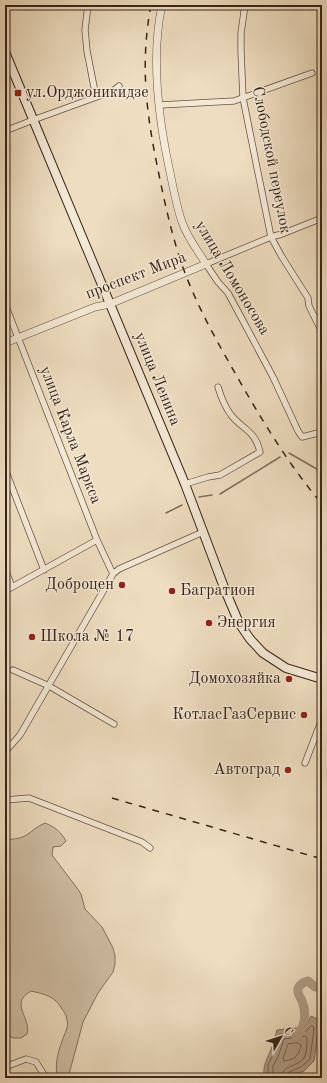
<svg xmlns="http://www.w3.org/2000/svg" width="327" height="1083" viewBox="0 0 327 1083" font-family="'Old Standard TT',serif">
  <rect width="100%" height="100%" fill="#eeddc0"/>
  <filter id="stains"><feTurbulence type="fractalNoise" baseFrequency=".005" numOctaves="4"/><feColorMatrix values="0 0 0 0 .2 0 0 0 0 .09 0 0 0 0 .02 0 0 0 .5 -.17"/></filter>
  <radialGradient id="worn" r=".72"><stop offset=".6" stop-color="#630" stop-opacity="0"/><stop offset="1" stop-color="#630" stop-opacity=".3"/></radialGradient>
  <path fill="#cfbea4" stroke="#84715e" d="M45,823C55,827 61,832 66,841L61,846L53,847L52,855L77,888L81,894L85,909L102,927L113,948L115,956V964L113,972L98,993L83,1022L68,1078H58C54,1067 58,1052 62,1041C64,1034 69,1028 67,1020C67,1016 64,1012 62,1009C55,996 44,994 31,991C14,1001 23,1010 27,1024C28,1027 28,1031 27,1034L21,1038H13L5,1033V840C12,839 19,839 25,836C33,831 37,826 45,823Z"/>
  <path fill="#b09e87" stroke="#806d5b" d="M311,1016L320,1020L314,1061L304,1071L291,1075L288,1078H264C263,1068 265,1063 269,1054C273,1046 275,1038 277,1030L306,1027Z"/>
  <g fill="none" stroke-linecap="round" stroke-linejoin="round">
    <path stroke="#746150" stroke-width="1" d="M298,1043L301,1045C299,1055 295,1060 284,1061L283,1059L288,1044Z
      M268,1078V1065L273,1055L280,1034L306,1031L311,1026H313L314,1028L310,1059L301,1067L289,1072L286,1078
      M273,1078V1066L278,1057L284,1039L306,1036L307,1038C307,1044 307,1053 304,1058C298,1067 282,1064 281,1078"/>
    <path stroke="#806d5b" stroke-width="1.5" d="M289,453L322,472
      M220,494L280,457
      M199,497L212,495
      M166,513L182,505"/>
    <path stroke="#b09e87" stroke-width="9" d="M296,1037C305,1028 307,1013 302,1001C301,998 298,995 298,992C297,986 303,982 308,981L315,987L322,986"/>
    <defs>
      <path id="minor" d="M88,5L85,30L87,51L96,97
        M245,5L241,33V51L243,98L271,237L282,257L308,298L309,306L322,332
        M160,105L234,101L312,73
        M5,131L33,120L113,91L119,86
        M322,218L282,234L271,237L206,264L218,282L228,293L242,319L273,377L298,431L302,437L322,432
        M5,304L97,540L113,574
        M5,469L44,570
        M185,484L208,477L220,475L260,452C255,430 243,430 231,415C225,407 221,397 218,387
        M5,569L12,587
        M5,591L97,540
        M13,670L49,686L114,724
        M5,752L20,735L113,574L119,569L203,532
        M305,763L322,719
        M5,800L29,798L142,842L150,848
        M5,1067L26,1059L36,1062L46,1078"/>
      <path id="tertiary" d="M5,343L95,307L110,304L206,264C198,251 187,237 182,222C177,208 174,192 171,177C159,123 150,60 162,5"/>
      <path id="secondary" d="M5,52L185,484L225,590L239,623L250,639L263,653L286,668L322,679"/>
    </defs>
    <use href="#minor" stroke="#665243" stroke-width="7"/>
    <use href="#tertiary" stroke="#665243" stroke-width="8"/>
    <use href="#secondary" stroke="#382419" stroke-width="10"/>
    <use href="#minor" stroke="#f4e9d6" stroke-width="5.5"/>
    <use href="#tertiary" stroke="#f4e9d6" stroke-width="7"/>
    <use href="#secondary" stroke="#f4e9d6" stroke-width="8"/>
    <path stroke="#382419" stroke-width="1.5" stroke-dasharray="7 7" stroke-linecap="butt" d="M151,5C141,58 145,103 155,155C162,190 169,225 180,259C196,307 222,350 247,394C270,433 293,470 322,504
      M112,798L322,859"/>
  </g>
  <g fill="#8f2418" stroke="#f4e9d6" stroke-width="1.5">
    <rect x="14" y="89" width="8" height="8" rx="2"/>
    <circle cx="122" cy="585" r="4"/>
    <circle cx="172" cy="591" r="4"/>
    <circle cx="209" cy="623" r="4"/>
    <circle cx="32" cy="637" r="4"/>
    <circle cx="289" cy="679" r="4"/>
    <circle cx="304" cy="715" r="4"/>
    <circle cx="288" cy="770" r="4"/>
  </g>
  <g text-anchor="middle" dominant-baseline="central" stroke-width="3" stroke-linejoin="round" paint-order="stroke">
    <g font-size="16" fill="#382419" stroke="#f4e9d6" text-anchor="start">
      <text x="26" y="93">ул.Орджоникидзе</text>
      <text x="114" y="585" text-anchor="end">Доброцен</text>
      <text x="180" y="591">Багратион</text>
      <text x="217" y="623">Энергия</text>
      <text x="40" y="637">Школа № 17</text>
      <text x="281" y="679" text-anchor="end">Домохозяйка</text>
      <text x="296" y="715" text-anchor="end">КотласГазСервис</text>
      <text x="280" y="770" text-anchor="end">Автоград</text>
    </g>
    <g font-size="16" fill="#382419" stroke="#f4e9d6">
      <text transform="translate(271 160) rotate(79)">Слободской переулок</text>
      <text transform="translate(136 276) rotate(-21)">проспект Мира</text>
      <text transform="translate(232 278) rotate(59)">улица Ломоносова</text>
      <text transform="translate(157 379) rotate(68)">улица Ленина</text>
      <text transform="translate(70 435) rotate(69)">улица Карла Маркса</text>
    </g>
  </g>
  <rect width="327" height="1083" fill="none" stroke="#eeddc0" stroke-width="20"/>
  <rect x="6" y="6" width="315" height="1071" fill="none" stroke="#382419" stroke-width="2"/>
  <rect x="10" y="10" width="307" height="1063" fill="none" stroke="#382419"/>
  <g transform="translate(281 1037) rotate(51)" stroke="#f4e9d6" stroke-width="3" paint-order="stroke">
  <path d="M0-3L7 15L0 10L-7 15Z" fill="#382419"/>
  <text y="-6" font-size="11" font-weight="bold" text-anchor="middle" fill="#382419">С</text>
  </g>
  <rect width="100%" height="100%" filter="url(#stains)"/>
  <rect width="100%" height="100%" fill="url(#worn)"/>
</svg>
